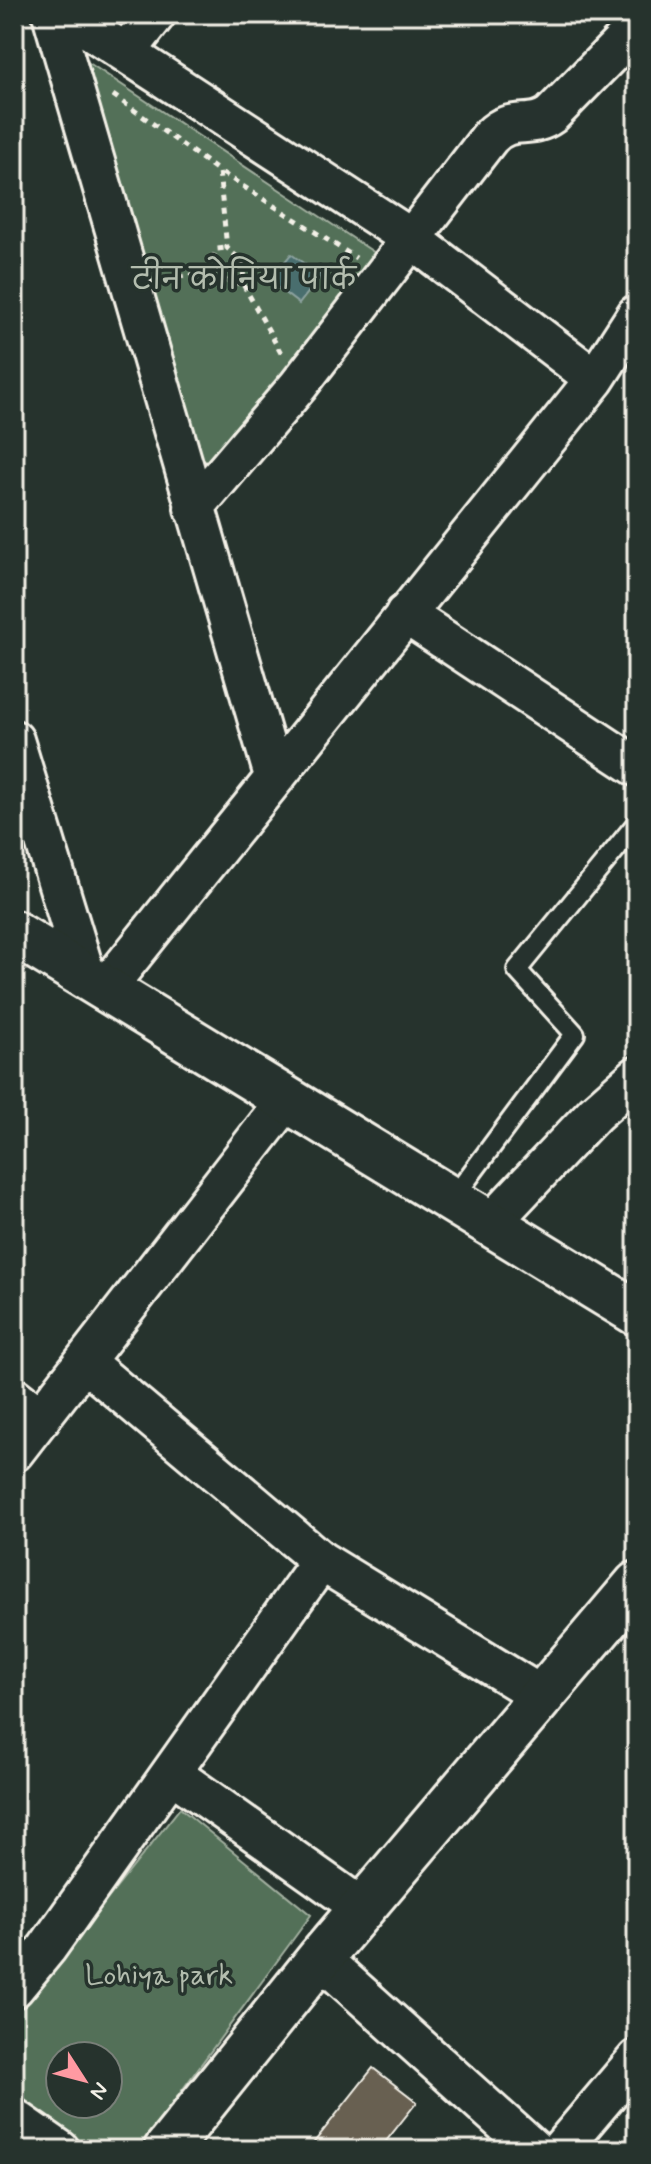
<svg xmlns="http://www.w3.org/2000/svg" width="651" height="2164" viewBox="0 0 651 2164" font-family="Mynerve,'Playpen Sans Deva',sans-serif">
  <rect width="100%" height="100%" fill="#26332d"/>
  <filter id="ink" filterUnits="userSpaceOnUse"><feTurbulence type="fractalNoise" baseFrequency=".0125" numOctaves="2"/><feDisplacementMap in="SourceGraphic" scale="16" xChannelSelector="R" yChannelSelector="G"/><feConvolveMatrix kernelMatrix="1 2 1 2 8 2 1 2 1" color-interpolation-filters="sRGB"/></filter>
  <g filter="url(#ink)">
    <path fill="#527058" stroke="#a3b0a0" stroke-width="2" fill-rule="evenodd" d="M80,57L387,261L206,473L73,63Z
      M180,1808L311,1915L138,2150H78L14,2101V2017ZM60,2056H108V2104H60Z"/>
    <path fill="#496e6e" stroke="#8da29f" stroke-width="2" d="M291,254L321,276L299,304L269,281Z"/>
    <path fill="#686051" stroke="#f4f1e8" stroke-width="2" d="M373,2068L417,2102L379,2150H308Z"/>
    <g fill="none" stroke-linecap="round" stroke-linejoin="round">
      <defs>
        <path id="lane" d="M451,1201L575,1034L517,970L637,823"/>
        <path id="street" d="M52,14L274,776
          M66,14L412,239L595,379
          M127,51L156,14
          M194,508L298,386L490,137C512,114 529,131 551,115L637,27
          M405,614L637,767
          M14,740L86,976
          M106,988L595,379L637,314
          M490,1224L595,1113L637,1076
          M86,1363L321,1561L540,1695
          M14,1397L41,1418
          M14,1452L286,1101
          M171,1773L362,1908
          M320,1958L534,2150
          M14,1988L47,1948L321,1561
          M14,2118L60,2150
          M560,2150L637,2059"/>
        <path id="secondary" d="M14,933L637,1313
          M166,2150L320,1958L637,1584"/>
      </defs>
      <use href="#lane" stroke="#f4f1e8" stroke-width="24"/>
      <use href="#street" stroke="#f4f1e8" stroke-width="44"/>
      <use href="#secondary" stroke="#f4f1e8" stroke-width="50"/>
      <path stroke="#f4f1e8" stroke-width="5" stroke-dasharray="6 6" stroke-linecap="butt" d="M113,95L219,171
        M217,271L213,258L217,249L227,248
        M166,279L217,271L226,281L243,284
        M281,353L243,284L244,263L227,248L219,171L356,258"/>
      <use href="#lane" stroke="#26332d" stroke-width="18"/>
      <use href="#street" stroke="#26332d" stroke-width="38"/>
      <use href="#secondary" stroke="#26332d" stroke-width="44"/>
    </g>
  </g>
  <g text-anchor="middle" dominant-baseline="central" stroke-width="7" stroke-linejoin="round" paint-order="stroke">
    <g font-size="30" fill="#b3bdae" stroke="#26332d">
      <text x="244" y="280">टीन कोनिया पार्क</text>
      <text x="159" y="1975">Lohiya park</text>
    </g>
  </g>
  <rect width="651" height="2164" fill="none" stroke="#26332d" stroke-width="48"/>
  <rect x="24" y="24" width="603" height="2116" fill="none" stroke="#f4f1e8" stroke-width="3" filter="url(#ink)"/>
  <g transform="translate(84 2080) rotate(126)"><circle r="38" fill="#26332d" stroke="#787f78" stroke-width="2"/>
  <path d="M0-6L14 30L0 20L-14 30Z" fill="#ff9aa2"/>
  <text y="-12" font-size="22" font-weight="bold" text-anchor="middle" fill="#f4f1e8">N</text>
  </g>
</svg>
